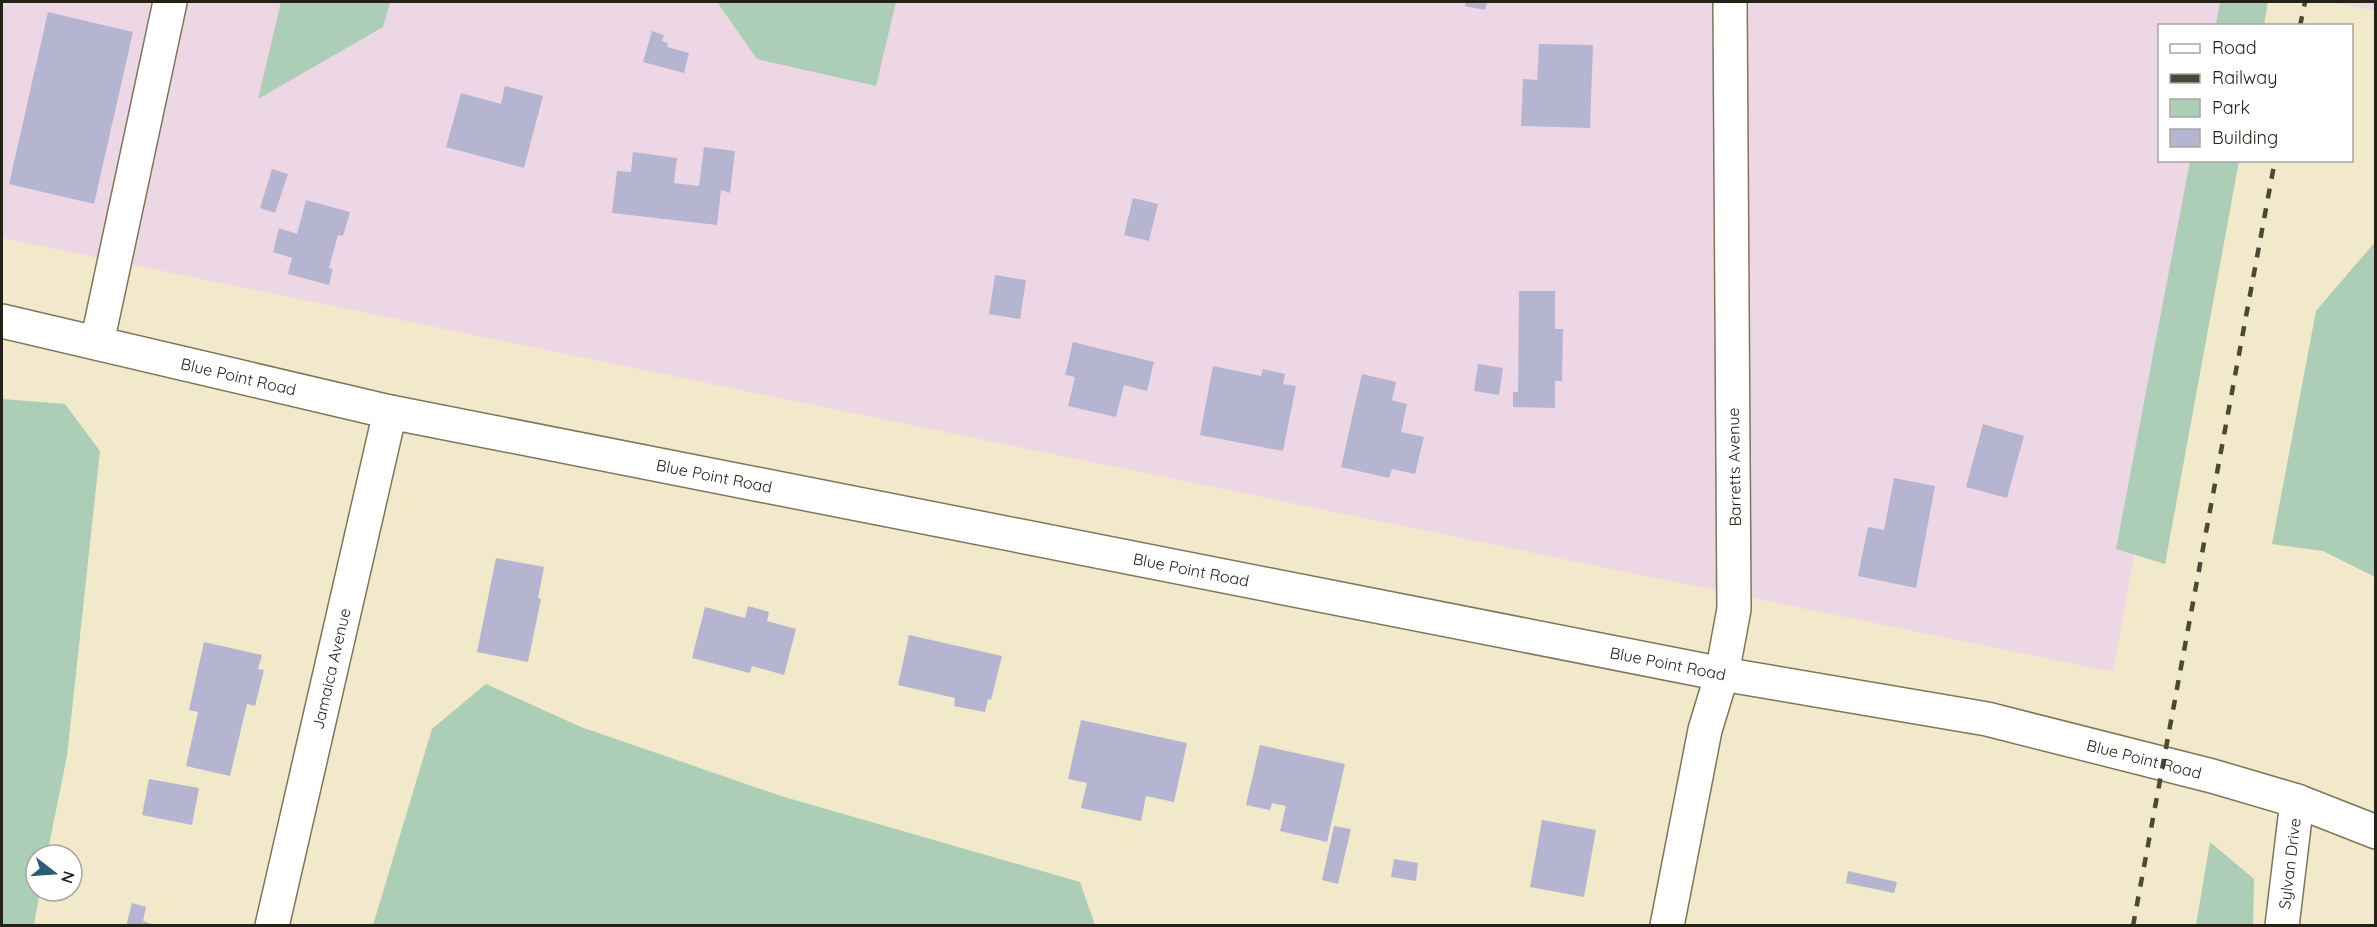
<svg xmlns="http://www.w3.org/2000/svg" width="2377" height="927" viewBox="0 0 2377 927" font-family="Quicksand,sans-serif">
  <rect width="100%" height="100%" fill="#f1e9c9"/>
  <path fill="#edd7e5" d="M2,2H2235L2231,25L2160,26V160L2206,161L2113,672L2,238Z
    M2325,2H2375V10Z"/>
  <path fill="#accdb6" d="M281,2H390L383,27L258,99Z
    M717,2H896L876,86L757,59Z
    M2220,2H2268L2264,25H2216Z
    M2190,161H2239L2165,564L2116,549Z
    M2375,242V577L2323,551L2272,544L2316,311Z
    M2,399L65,404L100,451L67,756L47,855H36V891H40L34,925H2Z
    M486,684L581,727L781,796L1080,882L1095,925H373L432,729Z
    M2210,842L2254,879L2253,925H2196Z"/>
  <path fill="#b5b5d2" d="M1465,2H1487L1485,10L1465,6Z
    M48,12L133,32L94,204L9,184Z
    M652,31L664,35L662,41L668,43L667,47L689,53L684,73L643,62Z
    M1539,44L1593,45L1590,128L1521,126L1523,79L1537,80Z
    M505,86L543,96L524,168L446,147L461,93L501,104Z
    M704,147L735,151L730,193L721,190L717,225L612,213L617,171L631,172L633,152L677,158L674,183L699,186Z
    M272,169L288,174L275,213L260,208Z
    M1133,198L1158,204L1149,241L1124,235Z
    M306,200L350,212L343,236L338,235L329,268L333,269L329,285L288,274L292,258L273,252L279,228L297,234Z
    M995,275L1026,280L1020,319L989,314Z
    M1519,291H1555V329H1563L1562,381H1555V408L1513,407V392H1518Z
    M1073,342L1154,362L1147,391L1124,385L1116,417L1068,406L1075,377L1065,375Z
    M1478,364L1503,368L1499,395L1474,391Z
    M1213,366L1261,376L1263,369L1285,374L1283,384L1296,386L1283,451L1200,435Z
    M1362,374L1396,382L1392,400L1407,404L1401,432L1424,437L1415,474L1392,469L1389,478L1341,467Z
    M1983,424L2024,436L2007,498L1966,487Z
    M1894,478L1935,486L1916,588L1858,576L1868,527L1884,530Z
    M496,558L544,567L538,598L541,599L528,662L477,652Z
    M748,606L769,612L767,621L796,629L784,675L752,666L750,673L692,658L705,607L745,618Z
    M909,635L1002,656L991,700L988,699L985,712L954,706L955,698L898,685Z
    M204,642L262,655L258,669L264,670L255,706L247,704L230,776L186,766L198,712L189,710Z
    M1081,720L1187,743L1174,802L1146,796L1141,821L1081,808L1087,783L1068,779Z
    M1260,745L1345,764L1327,842L1280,831L1286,806L1272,803L1270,810L1246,805Z
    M149,779L199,788L192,825L142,815Z
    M1542,820L1596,830L1584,897L1530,887Z
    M1334,826L1351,829L1338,884L1322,880Z
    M1394,859L1418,863L1416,881L1391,877Z
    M1848,871L1897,882L1894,893L1846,883Z
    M132,903L146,907L143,921L157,926H126Z"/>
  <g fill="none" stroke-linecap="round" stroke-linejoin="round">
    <defs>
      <g id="minor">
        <path id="s1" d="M2,321L390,412L1722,674L1987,719L2212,776L2297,801L2376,832"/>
        <path d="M97,343L170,2"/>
        <path id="s2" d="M272,926L390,412"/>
        <path d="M1667,926L1705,730L1722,674L1734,609L1730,2"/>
        <path id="s3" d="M2282,926L2297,801"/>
      </g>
    </defs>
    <use href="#minor" stroke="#7d765a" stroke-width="36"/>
    <use href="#minor" stroke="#fff" stroke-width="33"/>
    <path stroke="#4c4839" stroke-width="4.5" stroke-dasharray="10 10" stroke-linecap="butt" d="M2300,26L2305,2
      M2133,926L2275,160"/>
  </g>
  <g text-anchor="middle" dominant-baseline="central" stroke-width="4.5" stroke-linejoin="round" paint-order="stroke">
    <g font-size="16" fill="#242116" stroke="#fff">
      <text stroke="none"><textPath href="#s1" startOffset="243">Blue Point Road</textPath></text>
      <text transform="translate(1734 467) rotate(-91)">Barretts Avenue</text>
      <text stroke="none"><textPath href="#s1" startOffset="729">Blue Point Road</textPath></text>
      <text stroke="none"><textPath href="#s1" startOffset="1215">Blue Point Road</textPath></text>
      <text stroke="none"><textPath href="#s1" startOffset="1701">Blue Point Road</textPath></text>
      <text stroke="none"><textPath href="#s2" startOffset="264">Jamaica Avenue</textPath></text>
      <text stroke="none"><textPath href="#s1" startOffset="2187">Blue Point Road</textPath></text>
      <text stroke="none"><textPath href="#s3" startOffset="63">Sylvan Drive</textPath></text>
    </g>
  </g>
  <rect width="2377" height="927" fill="none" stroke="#242116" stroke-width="6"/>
  <rect x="2158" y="24" width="195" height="138" fill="#ffffff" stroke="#a7a6a2" stroke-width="1.5"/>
  <rect x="2170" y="44" width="30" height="9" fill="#ffffff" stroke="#a7a6a2" stroke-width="1.5"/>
  <text x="2212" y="54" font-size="18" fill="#242116">Road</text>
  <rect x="2170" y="74" width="30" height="9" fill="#4c4839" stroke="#a7a6a2" stroke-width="1.5"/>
  <text x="2212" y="84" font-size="18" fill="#242116">Railway</text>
  <rect x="2170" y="99" width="30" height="18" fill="#accdb6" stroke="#a7a6a2" stroke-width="1.5"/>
  <text x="2212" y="114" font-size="18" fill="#242116">Park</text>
  <rect x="2170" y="129" width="30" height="18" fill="#b5b5d2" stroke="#a7a6a2" stroke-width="1.5"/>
  <text x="2212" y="144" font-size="18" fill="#242116">Building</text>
  <g transform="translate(54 873) rotate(107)"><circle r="28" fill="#ffffff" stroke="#a7a6a2" stroke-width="1.5"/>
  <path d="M0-4.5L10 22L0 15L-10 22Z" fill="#285d79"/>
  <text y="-9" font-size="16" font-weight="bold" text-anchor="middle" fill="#242116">N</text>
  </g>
</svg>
